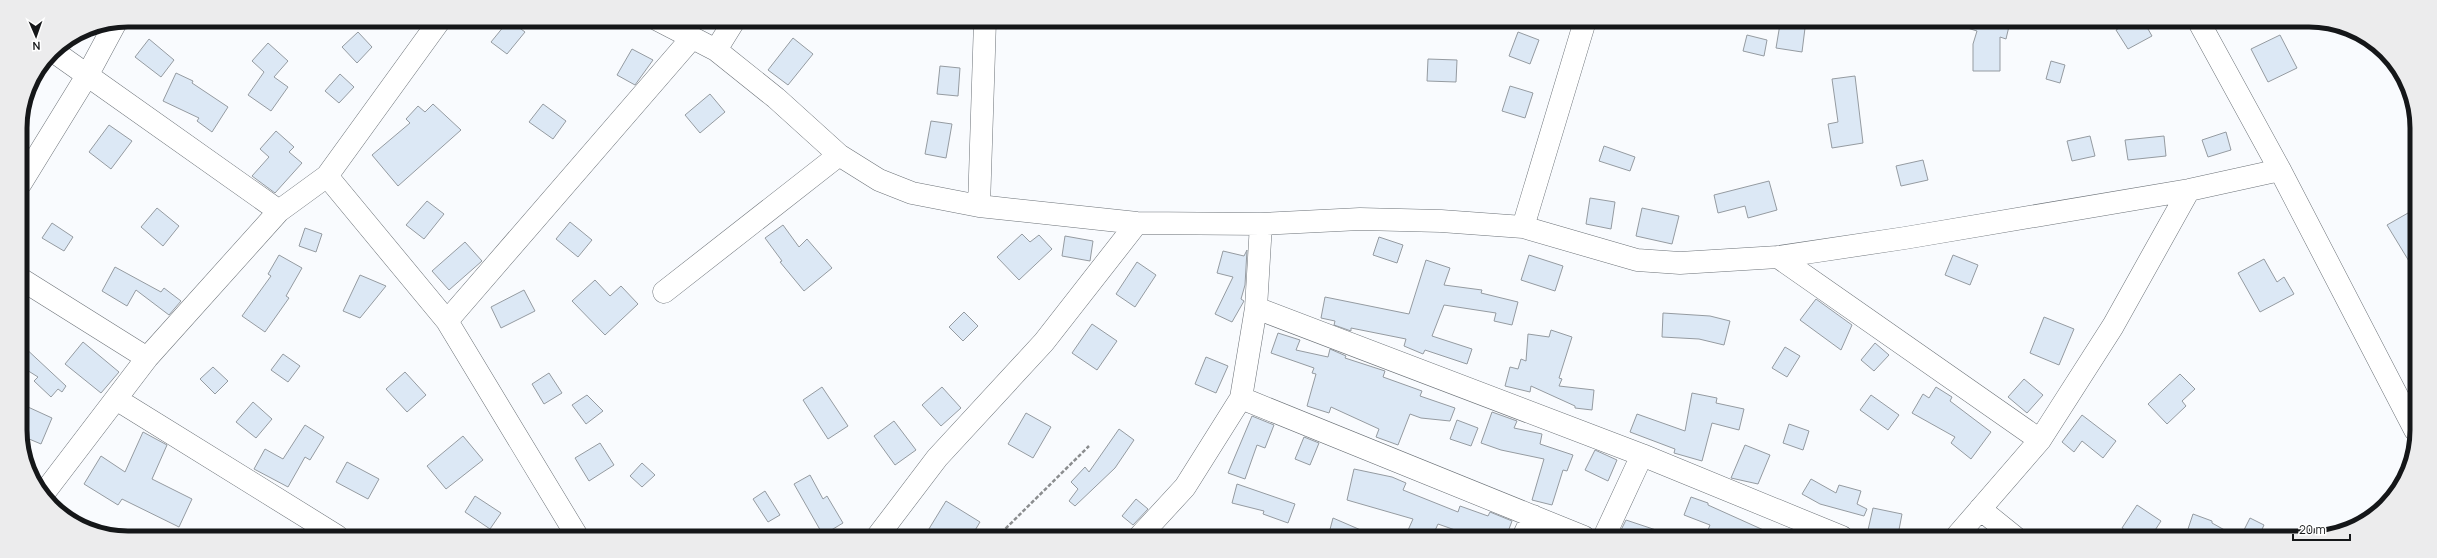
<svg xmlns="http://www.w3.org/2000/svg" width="2437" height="558" viewBox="0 0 2437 558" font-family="Manrope,sans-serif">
  <rect width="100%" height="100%" fill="#f9fbfe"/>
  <path fill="#dce8f5" stroke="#959ba1" d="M509,20L525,32L507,54L491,42Z
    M1961,22H2010L2006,39L2000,37V71H1973V44L1977,31L1961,26Z
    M2130,22H2144L2152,36L2128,49L2116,30Z
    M1780,24L1805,28L1802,52L1776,48Z
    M358,32L372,47L357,63L342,47Z
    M1518,32L1539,40L1530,64L1509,56Z
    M1747,35L1767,40L1764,56L1743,51Z
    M2280,35L2297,68L2268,82L2251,49Z
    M793,38L813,54L788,85L768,70Z
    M149,39L174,60L161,77L135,57Z
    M268,43L288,61L274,77L288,87L271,111L248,95L264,72L252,61Z
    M632,49L653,60L635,85L617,75Z
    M1428,59L1457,60L1456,82L1427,81Z
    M2051,61L2065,65L2060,83L2046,79Z
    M940,66L960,68L958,96L937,94Z
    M176,73L193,81L192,83L228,107L212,132L197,121L199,118L163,101Z
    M340,74L354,87L339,103L325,91Z
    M1855,76L1863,143L1832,148L1828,124L1838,122L1832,79Z
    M1510,86L1533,93L1525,118L1502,111Z
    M710,94L725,112L700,133L685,115Z
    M433,104L461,130L398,186L372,155L410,123L406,119L418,106L425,112Z
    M543,104L566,121L553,139L529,122Z
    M931,121L952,124L946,158L925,154Z
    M109,125L132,141L111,169L89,152Z
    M276,131L294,147L289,152L302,163L275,193L252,176L269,157L260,149Z
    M2226,132L2231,150L2208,157L2202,140Z
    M2090,136L2095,156L2072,161L2067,141Z
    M2164,136L2166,156L2128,160L2125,140Z
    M1604,146L1635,157L1630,171L1599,161Z
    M1923,160L1928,180L1901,186L1896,166Z
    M1769,181L1777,210L1748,218L1745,206L1718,213L1714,195Z
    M1590,198L1615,202L1611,229L1586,224Z
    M427,201L444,214L424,239L406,225Z
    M157,208L179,226L163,246L141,227Z
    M1642,208L1679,216L1672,244L1636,236Z
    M2415,209V271L2387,225Z
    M570,222L592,240L578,257L556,239Z
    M52,223L73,237L64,251L42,238Z
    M783,225L799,247L807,239L832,268L804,291L780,262L782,261L765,238Z
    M305,228L322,234L316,252L299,246Z
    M1022,234L1030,242L1039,235L1052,249L1019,280L997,257Z
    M1065,236L1093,241L1090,261L1062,256Z
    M1379,237L1403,245L1397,263L1373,255Z
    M465,242L482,261L449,290L432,271Z
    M1247,250L1245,285L1241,299L1244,301L1232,322L1215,314L1233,277L1217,273L1223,251L1244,256Z
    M279,255L302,268L286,296L289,298L265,332L242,316L271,276L268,274Z
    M1529,255L1563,266L1555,291L1521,280Z
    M1953,255L1978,265L1970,285L1945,275Z
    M2264,259L2277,282L2284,277L2294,294L2260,312L2238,273Z
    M1426,260L1450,268L1444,285L1482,290L1481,293L1518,302L1512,325L1494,321L1496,313L1444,305L1432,336L1472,349L1467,364L1425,350L1423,354L1404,346L1406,339L1351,328V331L1334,325L1335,321L1321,318L1325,297L1409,314Z
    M1137,262L1156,275L1135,307L1116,294Z
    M115,267L161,292L164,288L181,301L169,315L136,290L127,306L102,291Z
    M360,275L386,286L360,318L343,311Z
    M595,280L610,296L621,286L638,304L605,335L572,301Z
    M524,290L535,311L501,328L491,307Z
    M1816,299L1852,325L1841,350L1800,320Z
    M964,312L978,326L963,341L949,327Z
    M1663,313L1710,316L1730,321L1724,345L1699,339L1662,337Z
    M2044,317L2074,329L2059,365L2030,353Z
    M1092,324L1117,341L1097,370L1072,353Z
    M1551,330L1572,337L1559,378L1562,379L1559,386L1594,390L1592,410L1575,408V406L1531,386L1530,392L1505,386L1510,367L1518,369L1521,359L1526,361L1528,334L1549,337Z
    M1278,333L1300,340L1296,350L1328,357L1330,349L1346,356L1345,358L1385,371L1383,377L1422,391L1420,396L1455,408L1450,421L1421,418L1410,414L1398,445L1376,437L1379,429L1331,407L1329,413L1307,406L1316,374L1312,373L1314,368L1271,353Z
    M83,342L119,372L101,393L65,364Z
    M1875,343L1889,355L1874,371L1861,360Z
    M22,345L66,386L62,392L58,389L51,397L34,381L38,377L22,367Z
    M1785,347L1800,356L1787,377L1772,368Z
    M283,354L300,366L288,382L271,370Z
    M1206,357L1228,366L1216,393L1195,384Z
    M213,367L228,381L215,394L200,379Z
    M405,372L426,395L407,412L386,389Z
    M549,373L562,393L544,404L532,384Z
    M2180,374L2195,389L2182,401L2186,406L2167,424L2148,404Z
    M2024,379L2043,395L2027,413L2008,397Z
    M822,387L848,426L828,439L803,400Z
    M942,387L961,408L941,426L922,405Z
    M1936,387L1952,397L1950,401L1991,432L1971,459L1951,443L1955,437L1912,413L1923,394L1929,398Z
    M1692,393L1717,398L1716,403L1744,409L1739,430L1712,423L1702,461L1674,453L1675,449L1630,432L1637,414L1685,431Z
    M587,395L603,411L586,424L572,405Z
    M1871,395L1899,415L1888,430L1860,410Z
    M253,402L272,419L256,438L236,422Z
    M28,407L52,418L41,444L22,436V421Z
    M1492,412L1517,421L1514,428L1542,434L1540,444L1573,455L1567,471L1563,470L1552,505L1532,500L1544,459L1501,450L1481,443Z
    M1026,413L1051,427L1033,458L1008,444Z
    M2082,415L2116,441L2103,458L2082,441L2074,452L2062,442Z
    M1252,416L1274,425L1265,448L1257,445L1245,479L1228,473Z
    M1457,420L1478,428L1471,446L1450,439Z
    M894,421L916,450L895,465L874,436Z
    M1789,424L1809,431L1803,450L1783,443Z
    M305,425L324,437L310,460L305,457L288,487L254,469L265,449L283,459Z
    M1119,429L1134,440L1115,468L1075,506L1069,501L1078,489L1071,482L1085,467L1089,472Z
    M143,432L167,445L152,479L192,499L179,527L122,499L118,505L84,484L101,456L125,472Z
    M463,436L483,460L446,489L427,466Z
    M1304,437L1319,443L1310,465L1295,459Z
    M600,443L614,465L589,481L575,458Z
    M1745,445L1770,455L1758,484L1731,478Z
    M1595,450L1617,460L1608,481L1585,470Z
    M347,462L379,479L368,499L336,482Z
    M642,463L655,475L642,487L630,476Z
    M1354,469L1392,477L1406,483L1403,490L1458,512L1460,506L1488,516L1490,512L1512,521L1506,537H1475L1438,524L1432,537H1405L1413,519L1347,500Z
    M810,475L823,499L827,496L843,523L823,535L794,484Z
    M1811,479L1836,493L1839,485L1861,491L1857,504L1867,509L1864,516L1820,504L1802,494Z
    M1237,484L1295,504L1288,523L1263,514L1264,511L1232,503Z
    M765,491L780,515L768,522L753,499Z
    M475,496L501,513L490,529L465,512Z
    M1691,497L1708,503V505L1779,537H1725L1708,530L1710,525L1684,515Z
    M1136,499L1148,509L1133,525L1122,516Z
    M946,501L980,522L971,537H924Z
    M2137,505L2161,521L2150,538H2137L2122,528Z
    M1873,508L1902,514L1898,535L1868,530Z
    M2193,514L2212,521V523L2239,538H2195L2186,535Z
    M1333,518L1377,537H1328Z
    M2250,518L2264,525L2258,538H2240Z
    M1626,520L1668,534V537H1628L1619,534Z"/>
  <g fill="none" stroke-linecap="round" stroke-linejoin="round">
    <defs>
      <path id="minor" d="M658,20L716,50L776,98L839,155L879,180L912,193L979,206L1137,223L1261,224L1360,219L1441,221L1523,227L1637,260L1680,263L1778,257L1905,238L2189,190L2280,170
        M2199,22L2280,170L2415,430
        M716,50L734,21
        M53,51L279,211
        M327,176L447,321L577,536
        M21,183L88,74L116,22
        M979,206L985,21
        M1523,227L1585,21
        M1778,257L2040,440
        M21,279L147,358
        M664,292L839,155
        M1256,308L1642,455L1842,537
        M447,321L691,39
        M1241,398L1584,537
        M116,399L337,536
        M44,493L147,358L279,211L327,176L440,20
        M1980,509L2016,538
        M877,537L937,458L1044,342L1137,223
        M1139,537L1185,487L1241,398L1256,308L1261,224
        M1523,537L1533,516
        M1604,537L1642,455
        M1956,537L2040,440L2113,326L2189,190"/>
    </defs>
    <use href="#minor" stroke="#6c7278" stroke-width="23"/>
    <path stroke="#8b8d8f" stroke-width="2.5" stroke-dasharray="4 2" stroke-linecap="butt" d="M997,537L1089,446"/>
    <use href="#minor" stroke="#fff" stroke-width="22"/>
  </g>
  <path d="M0 0H2437V558H0ZM128 27H2309A101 101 0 0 1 2410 128V430A101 101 0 0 1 2309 531H128A101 101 0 0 1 27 430V128A101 101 0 0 1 128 27Z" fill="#ececed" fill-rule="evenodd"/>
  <path fill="none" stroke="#151719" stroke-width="5" d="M128 27H2309A101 101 0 0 1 2410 128V430A101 101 0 0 1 2309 531H128A101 101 0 0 1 27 430V128A101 101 0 0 1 128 27Z"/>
  <g transform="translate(36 36) rotate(178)" stroke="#ffffff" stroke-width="3" paint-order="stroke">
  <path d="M0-3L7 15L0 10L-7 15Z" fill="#151719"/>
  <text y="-6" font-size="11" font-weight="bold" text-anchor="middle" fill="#151719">N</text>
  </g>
  <path d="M2293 534v6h57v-6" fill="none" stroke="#151719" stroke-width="2"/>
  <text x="2299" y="534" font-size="12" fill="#151719" stroke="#ffffff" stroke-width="3" paint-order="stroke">20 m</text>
</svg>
